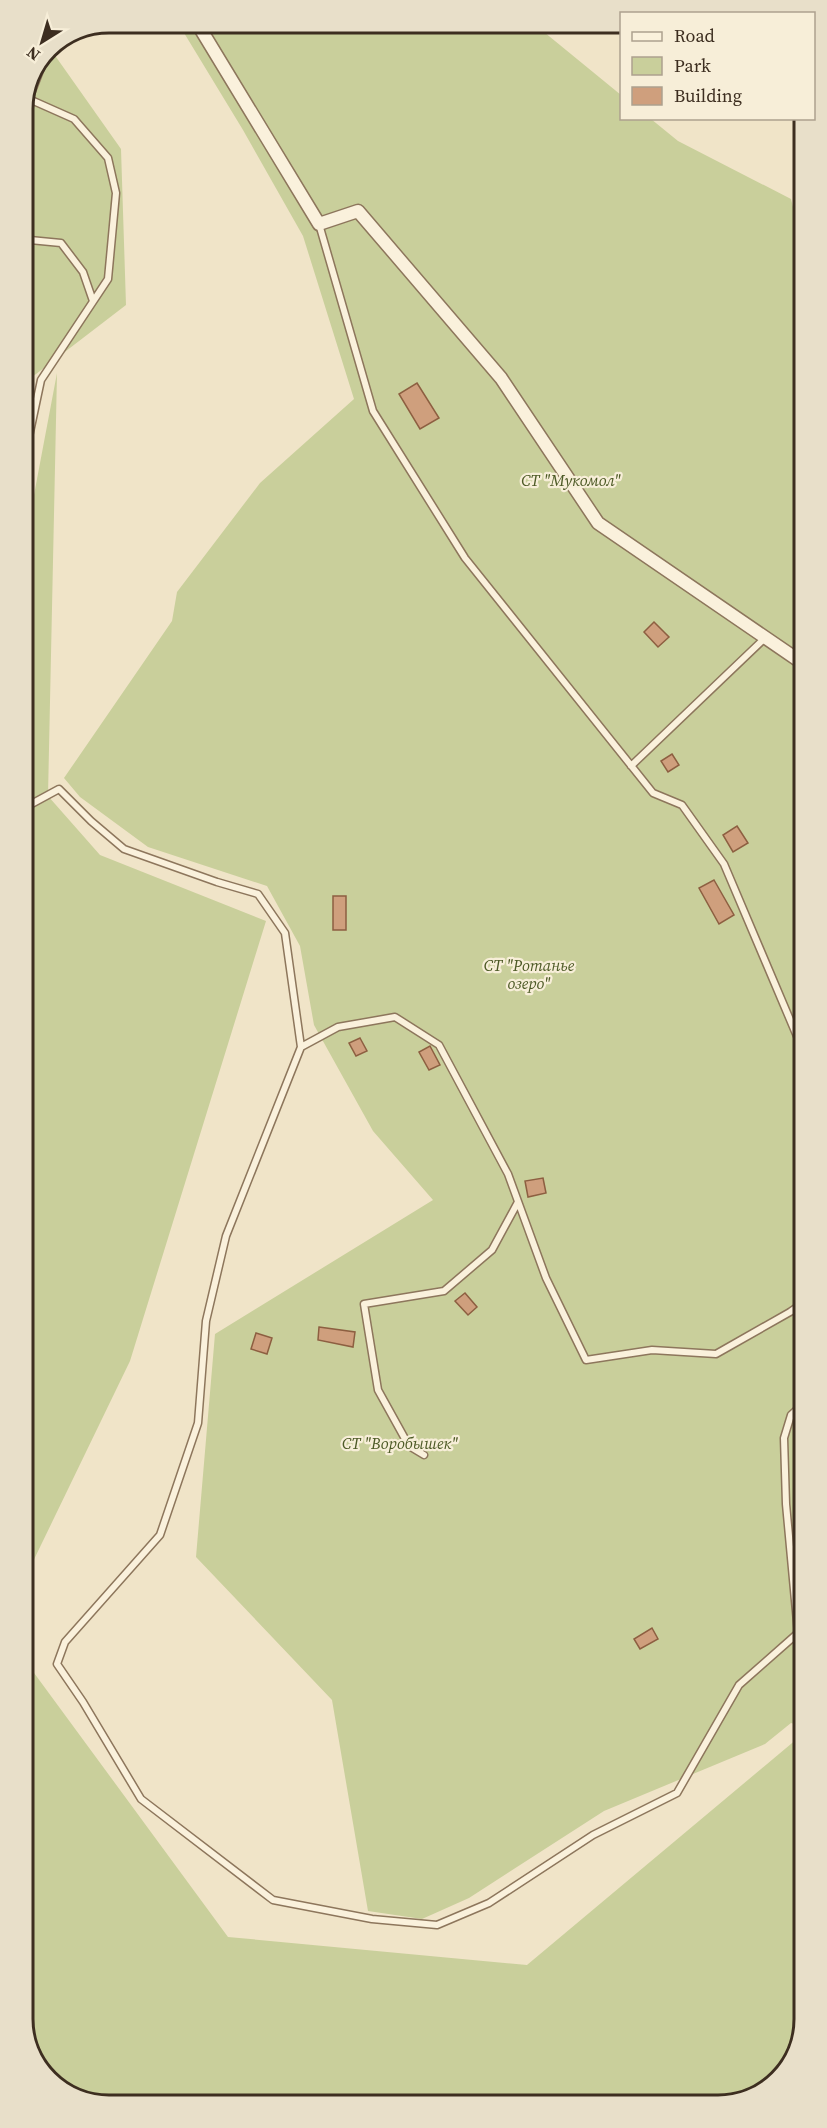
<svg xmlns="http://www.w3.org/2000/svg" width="827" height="2128" viewBox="0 0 827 2128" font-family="'Source Serif 4',serif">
  <rect width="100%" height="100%" fill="#f0e4c8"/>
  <path fill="#c9cf9b" d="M178,23H533L621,95L622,118L651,119L678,141L791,199L800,235L804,1727L791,1723L765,1744L604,1811L469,1898L422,1919L368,1911L332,1700L196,1557L215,1334L433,1200L373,1131L314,1025L300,946L267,886L148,847L80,797L64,778L172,621L177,592L260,483L354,399L303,236L243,130Z
    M49,47L121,149L126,305L23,384V104Z
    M57,373L48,796L100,855L266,921L130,1361L26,1576L24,548Z
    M26,1662L228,1937L527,1965L804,1733V2019L787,2071L745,2101L103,2105L56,2087L27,2046Z"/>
  <path fill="#cf9f7d" stroke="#8d5f41" stroke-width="1.5" d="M417,383L439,418L420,429L399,394Z
    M654,622L669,637L658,647L644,632Z
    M672,754L679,765L668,772L661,761Z
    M737,826L748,843L733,852L723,835Z
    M714,880L734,915L719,924L699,888Z
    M333,896H346V930H333Z
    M360,1038L367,1051L356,1056L349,1043Z
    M430,1046L440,1065L429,1070L419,1052Z
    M543,1178L546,1193L528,1197L525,1181Z
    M465,1293L477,1307L468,1315L455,1301Z
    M319,1327L355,1332L353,1347L318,1340Z
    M256,1333L272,1338L267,1354L251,1349Z
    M652,1628L658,1639L640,1649L634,1639Z"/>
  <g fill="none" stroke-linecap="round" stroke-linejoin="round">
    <defs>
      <path id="service" d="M319,224L373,411L465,558L653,793L682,805L724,864L802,1048
        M23,247L30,240L61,243L83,272L93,301
        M23,465L41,380L108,279L116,193L108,158L74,119L29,99L49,47
        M631,766L765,638
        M24,808L59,789L91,821L124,849L217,882L258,894L285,933L301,1047L226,1236L206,1321L198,1423L160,1535L65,1642L57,1664L83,1702L141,1799L273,1900L372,1919L437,1925L489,1903L593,1835L677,1793L739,1685L798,1633L786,1504L784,1438L791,1415L803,1404
        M301,1047L338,1027L395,1017L439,1045L508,1174L546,1278L586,1360L652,1350L716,1354L790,1312L803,1303
        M424,1455L409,1446L378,1390L364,1304L444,1291L492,1250L518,1202"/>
      <path id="minor" d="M197,23L319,224L358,211L501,378L598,523L801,662"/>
    </defs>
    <use href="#service" stroke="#8d765c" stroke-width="9"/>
    <use href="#minor" stroke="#8d765c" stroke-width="15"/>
    <use href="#service" stroke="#faf1dc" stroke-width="6"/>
    <use href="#minor" stroke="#faf1dc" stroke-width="12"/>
  </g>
  <g text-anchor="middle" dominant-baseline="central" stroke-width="4.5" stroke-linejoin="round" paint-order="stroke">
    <g font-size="16" font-style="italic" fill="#4d5a26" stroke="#f7eed8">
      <text x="571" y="480">СТ "Мукомол"</text>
      <text x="529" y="965">СТ "Ротанье<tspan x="529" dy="18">озеро"</tspan></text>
      <text x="400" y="1443">СТ "Воробышек"</text>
    </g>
  </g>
  <path d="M0 0H827V2128H0ZM109 33H718A76 76 0 0 1 794 109V2019A76 76 0 0 1 718 2095H109A76 76 0 0 1 33 2019V109A76 76 0 0 1 109 33Z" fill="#e8dfc9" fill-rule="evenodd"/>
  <path fill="none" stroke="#3d2e20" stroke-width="3" d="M109 33H718A76 76 0 0 1 794 109V2019A76 76 0 0 1 718 2095H109A76 76 0 0 1 33 2019V109A76 76 0 0 1 109 33Z"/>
  <rect x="620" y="12" width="195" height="108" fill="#f7eed8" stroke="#ada18e" stroke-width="1.5"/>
  <rect x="632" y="32" width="30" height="9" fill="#faf1dc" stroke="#ada18e" stroke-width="1.5"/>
  <text x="674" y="42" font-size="18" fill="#3d2e20">Road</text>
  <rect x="632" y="57" width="30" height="18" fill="#c9cf9b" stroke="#ada18e" stroke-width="1.5"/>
  <text x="674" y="72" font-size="18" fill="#3d2e20">Park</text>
  <rect x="632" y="87" width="30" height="18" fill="#cf9f7d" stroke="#ada18e" stroke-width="1.5"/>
  <text x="674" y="102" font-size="18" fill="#3d2e20">Building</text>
  <g transform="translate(42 42) rotate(217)" stroke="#f7eed8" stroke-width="4.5" paint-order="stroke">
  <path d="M0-4.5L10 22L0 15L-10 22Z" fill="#3d2e20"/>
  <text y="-9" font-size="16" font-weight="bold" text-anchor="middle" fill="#3d2e20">N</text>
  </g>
</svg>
